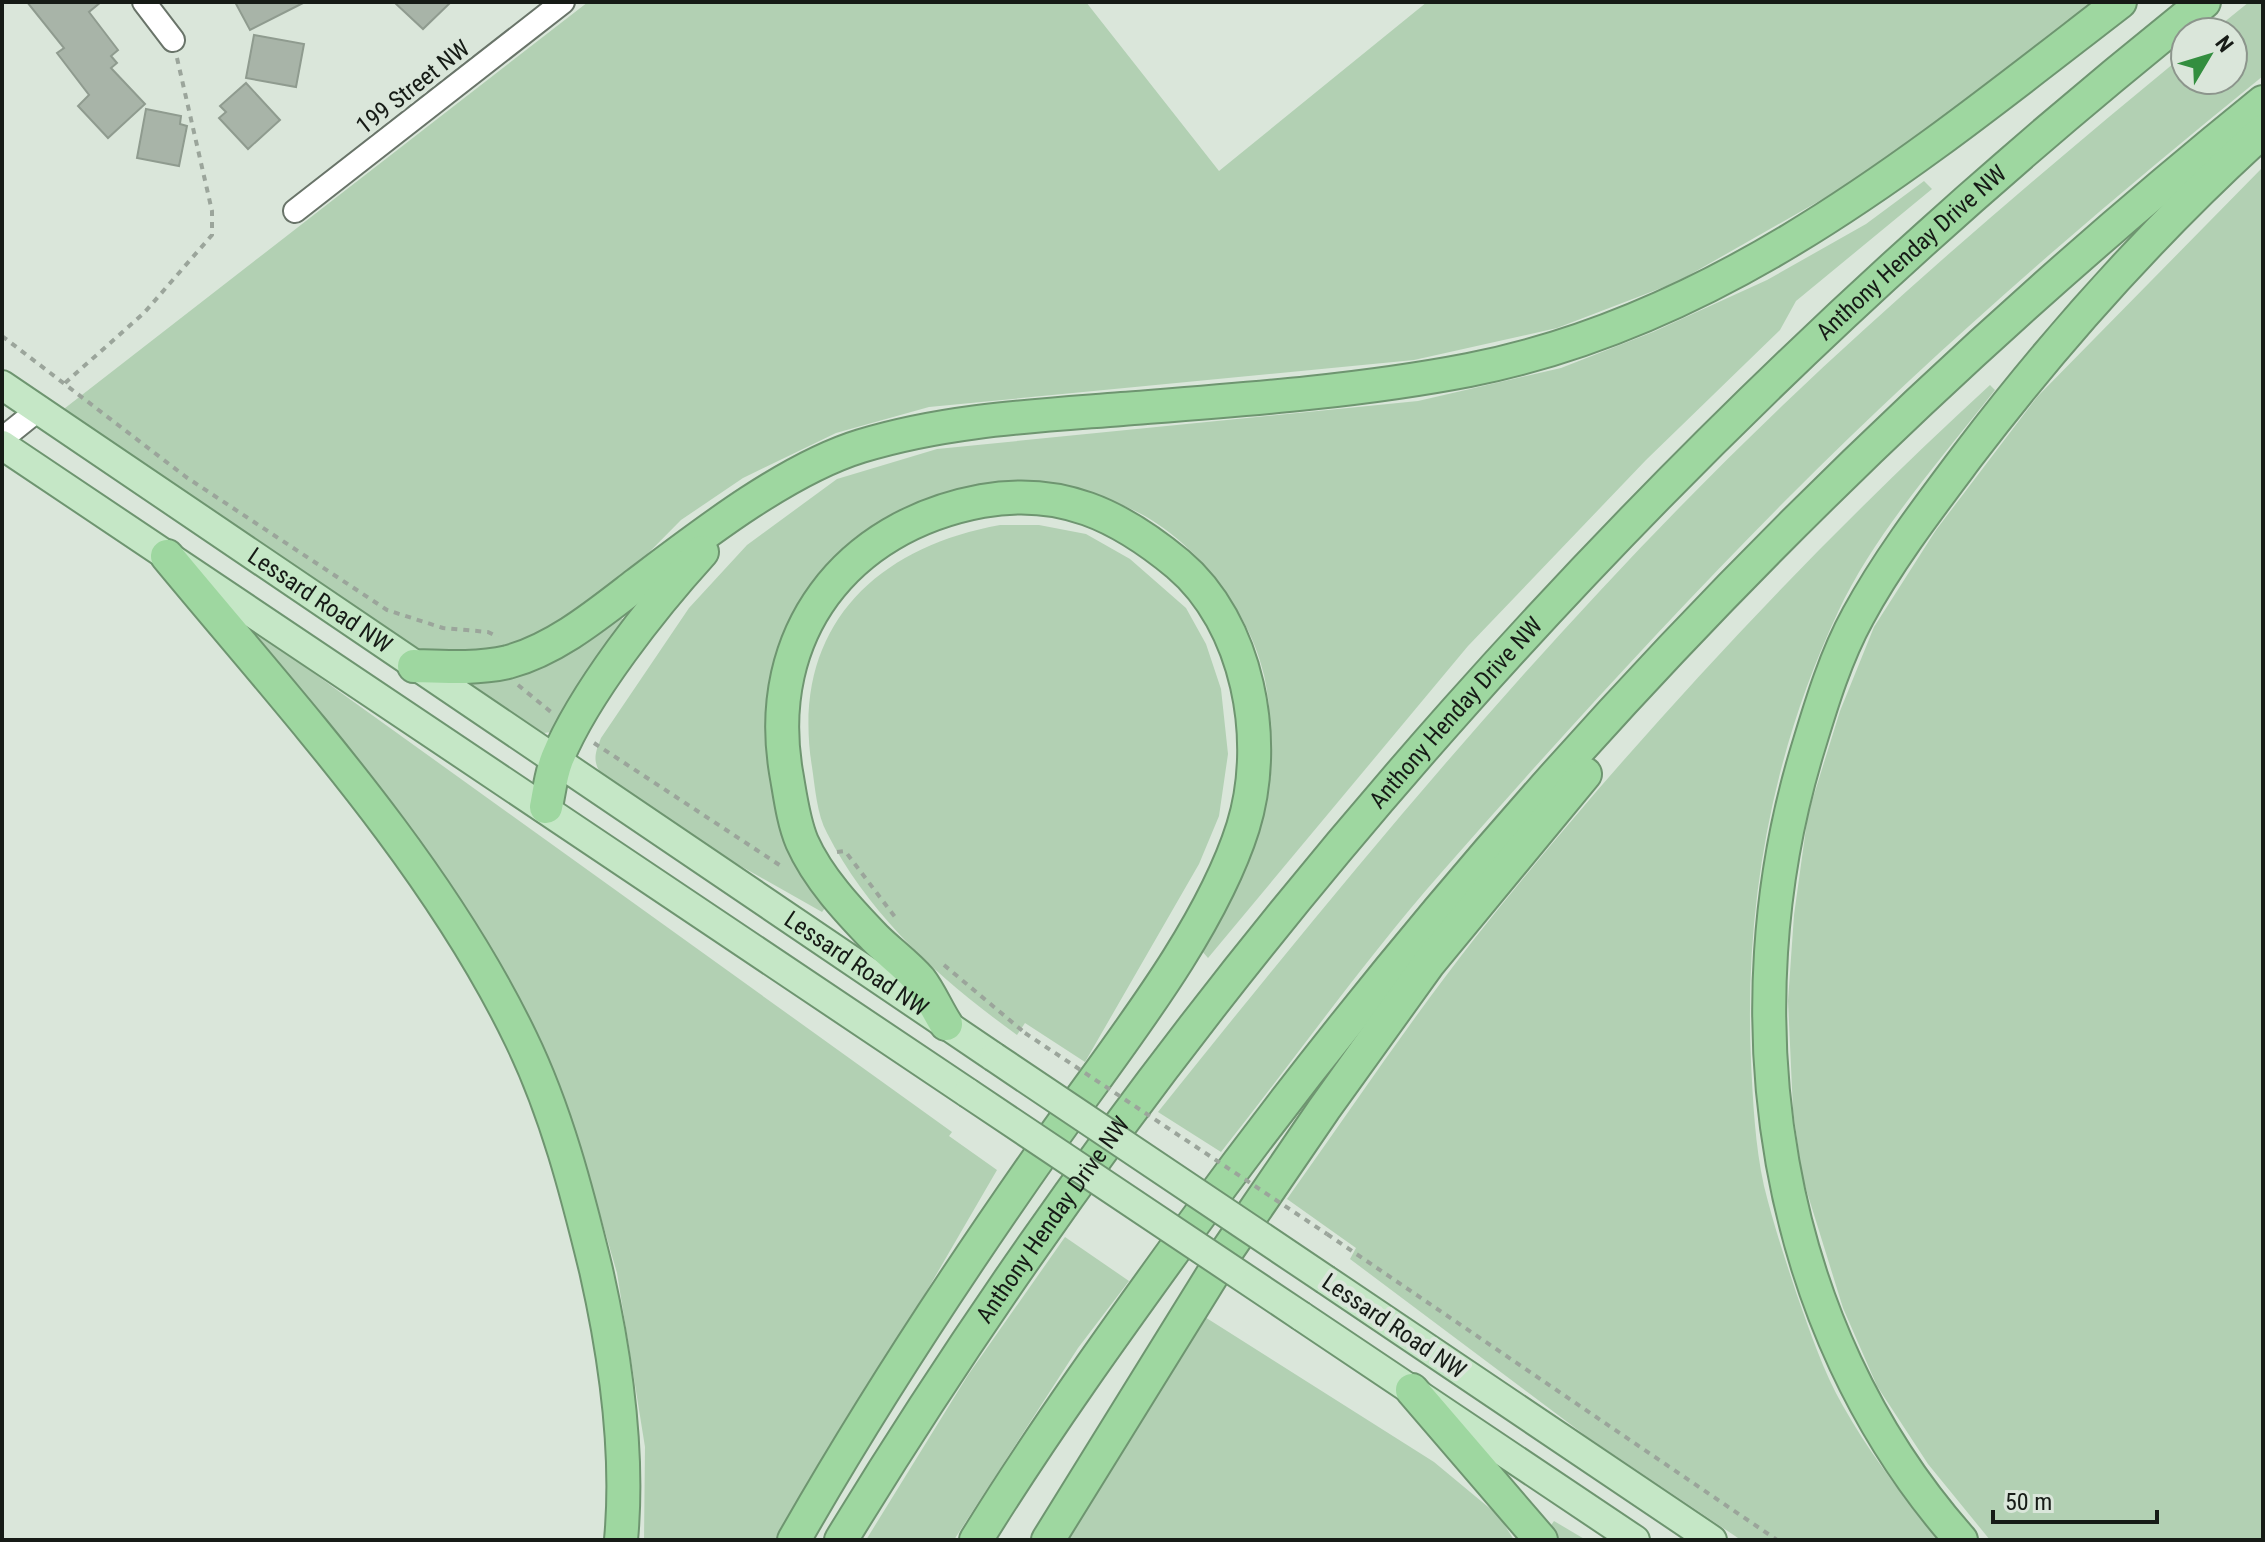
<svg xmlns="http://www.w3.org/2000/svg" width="2265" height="1542" viewBox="0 0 2265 1542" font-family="'Roboto Condensed',sans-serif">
  <rect width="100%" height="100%" fill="#dae6da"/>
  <path fill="#b2d0b3" d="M588,2H1086L1219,171L1427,2H2095L1877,168L1677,282L1557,328L1414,360L929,407L836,433L743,478L681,520L596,606L482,660L434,654L403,642L60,412Z
    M2249,2H2263V76C2099,209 1938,347 1789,497C1669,618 1553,745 1441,873C1363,962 1294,1060 1221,1152L1158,1112C1354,867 1555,623 1782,406C1911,283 2048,167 2185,54V80H2233V32H2212Z
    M2263,167V1540H1990L1928,1464L1877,1386L1843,1308L1802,1176L1793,1110L1788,1001L1794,915L1808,814L1840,711L1874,627L1936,530L2037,397Z
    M1924,181L1932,189L1796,301L1780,330L1646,460L1468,646L1208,958L1201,950C1251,863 1286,778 1264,675C1250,613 1199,546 1143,515C1072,476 970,469 900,514C882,525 842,582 826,601C811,619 791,637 779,657C774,666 773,681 771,692C755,775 783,838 825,908L822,912L723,856L602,775C592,762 595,753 601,738L689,608L747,545L837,479L937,449L1418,401L1561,368L1653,332L1767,280L1866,224Z
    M1990,385L1995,390C1942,458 1874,534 1838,612C1772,752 1744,906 1751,1061C1753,1102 1755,1145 1764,1186C1773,1223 1785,1259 1797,1295C1810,1332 1824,1373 1843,1406C1870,1454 1904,1498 1939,1540H1741L1586,1436L1350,1259L1356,1248L1287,1199C1349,1112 1409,1022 1475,938C1632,741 1805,555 1990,385Z
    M1000,525H1039L1086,534L1130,559L1186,608L1206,644L1221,689L1228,754L1219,816L1199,864L1085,1062L1025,1023L1017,1035C941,980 870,917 827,833C817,815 815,787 812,767C790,631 872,548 1000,525Z
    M617,617L626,620L551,732L544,733L468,684L507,679L538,669Z
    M251,628L952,1132L949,1136L997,1170L782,1540H644L645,1447L617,1273L578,1138L555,1073L494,959L248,633Z
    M1065,1237L1129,1281L1078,1348L954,1540H866L968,1375Z
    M1197,1312L1434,1462L1499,1516L1514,1540H1065Z
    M1554,1521L1586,1540H1557L1549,1528Z"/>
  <path fill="#a8b4a8" stroke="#8f9b8f" stroke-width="2" d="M27,2H101L89,12L118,50L111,56L117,63L111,68L145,104L108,138L78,106L89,95L57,53L64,48Z
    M235,2H305L250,30Z
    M394,2H451L423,29Z
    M254,35L304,44L296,87L246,78Z
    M246,83L280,120L248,149L219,118L226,112L220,106Z
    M146,109L181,116L180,124L187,126L179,166L137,158Z"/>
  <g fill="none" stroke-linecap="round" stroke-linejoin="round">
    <defs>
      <path id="minor" d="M144,2L173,40
        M295,211L563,2
        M2,439L38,410"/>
      <g id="major">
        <path id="s1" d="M2,385L994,1057"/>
        <path d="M2,445L968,1093"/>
        <path d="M1326,1280L1712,1540"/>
        <path d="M1301,1316L1635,1540"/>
      </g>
      <g id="highway">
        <path d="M167,556C291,706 436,862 521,1039C556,1111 577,1192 596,1270C615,1354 629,1454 621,1540"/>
        <path d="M414,666C445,667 477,669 508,662C556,649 598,614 637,584C699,537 786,469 861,446C946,420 1034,416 1122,409C1237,400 1355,392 1469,370C1724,320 1920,156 2120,2"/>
        <path d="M546,807C549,792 551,774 557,759C584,693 653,606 702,552"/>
        <path d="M1412,1390L1541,1540"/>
        <path d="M794,1540C871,1405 957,1274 1047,1146C1112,1053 1209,935 1243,827C1270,740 1248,623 1178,564C1119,515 1061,487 982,501C846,526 763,634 786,772C790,794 793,821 802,842C818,878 848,910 875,938C889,952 907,965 920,980C930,993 937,1010 946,1024"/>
        <path id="s2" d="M841,1540C1199,953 1667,431 2204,2"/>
        <path d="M976,1540C1042,1433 1117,1329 1191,1227C1498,806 1858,430 2263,102"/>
        <path d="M1048,1540L1229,1248L1324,1109L1429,963L1585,774"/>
        <path d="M1961,1540C1771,1326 1726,1013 1809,745C1822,702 1836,656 1858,616C1889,559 1929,507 1968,455C2057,338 2154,230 2263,131"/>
      </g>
    </defs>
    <use href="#minor" stroke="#697469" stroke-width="26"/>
    <use href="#major" stroke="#6e9570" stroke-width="32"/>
    <use href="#highway" stroke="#6e9570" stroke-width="36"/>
    <path stroke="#9ba59b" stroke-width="4" stroke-dasharray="6 6" stroke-linecap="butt" d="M2,336L186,477L387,610L443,628L488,632L498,637
      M65,383L144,313L212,235V211L177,58
      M518,685L551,712
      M594,743L784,868
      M837,852L845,851L895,917
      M944,965L1025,1033
      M1327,1234L1777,1540"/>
    <use href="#minor" stroke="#fff" stroke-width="22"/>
    <use href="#major" stroke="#c5e7c6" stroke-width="28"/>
    <use href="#highway" stroke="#9ed7a0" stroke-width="32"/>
    <defs>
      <path id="major-bridge" d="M994,1057L1326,1280
        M968,1093L1301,1316"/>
    </defs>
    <use href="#major-bridge" stroke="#6e9570" stroke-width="32" stroke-linecap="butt"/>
    <path stroke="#9ba59b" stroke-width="4" stroke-dasharray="6 6" stroke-linecap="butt" d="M1025,1033L1327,1234"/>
    <use href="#major-bridge" stroke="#c5e7c6" stroke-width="28"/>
  </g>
  <g text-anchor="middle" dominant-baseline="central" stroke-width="8" stroke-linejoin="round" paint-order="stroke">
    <g font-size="24" fill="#161b16" stroke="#dae6da">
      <text transform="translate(413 87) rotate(-38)">199 Street NW</text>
      <text stroke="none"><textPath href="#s2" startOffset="1680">Anthony Henday Drive NW</textPath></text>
      <text stroke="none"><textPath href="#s1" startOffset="384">Lessard Road NW</textPath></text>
      <text stroke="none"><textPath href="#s2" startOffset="1032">Anthony Henday Drive NW</textPath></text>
      <text stroke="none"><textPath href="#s1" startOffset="1032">Lessard Road NW</textPath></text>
      <text stroke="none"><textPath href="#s2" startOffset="384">Anthony Henday Drive NW</textPath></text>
      <text transform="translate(1394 1326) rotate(34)">Lessard Road NW</text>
    </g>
  </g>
  <rect width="2265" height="1542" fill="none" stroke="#161b16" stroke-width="8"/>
  <g transform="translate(2209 56) rotate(52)"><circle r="38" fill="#dae6da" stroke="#8c958c" stroke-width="2"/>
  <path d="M0-6L14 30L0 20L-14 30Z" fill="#338e3f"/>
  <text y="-12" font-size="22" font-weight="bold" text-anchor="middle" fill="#161b16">N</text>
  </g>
  <path d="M1993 1510v12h164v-12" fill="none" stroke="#161b16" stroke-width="4"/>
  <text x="2005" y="1510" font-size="24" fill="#161b16" stroke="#dae6da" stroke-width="6" paint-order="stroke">50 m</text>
</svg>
